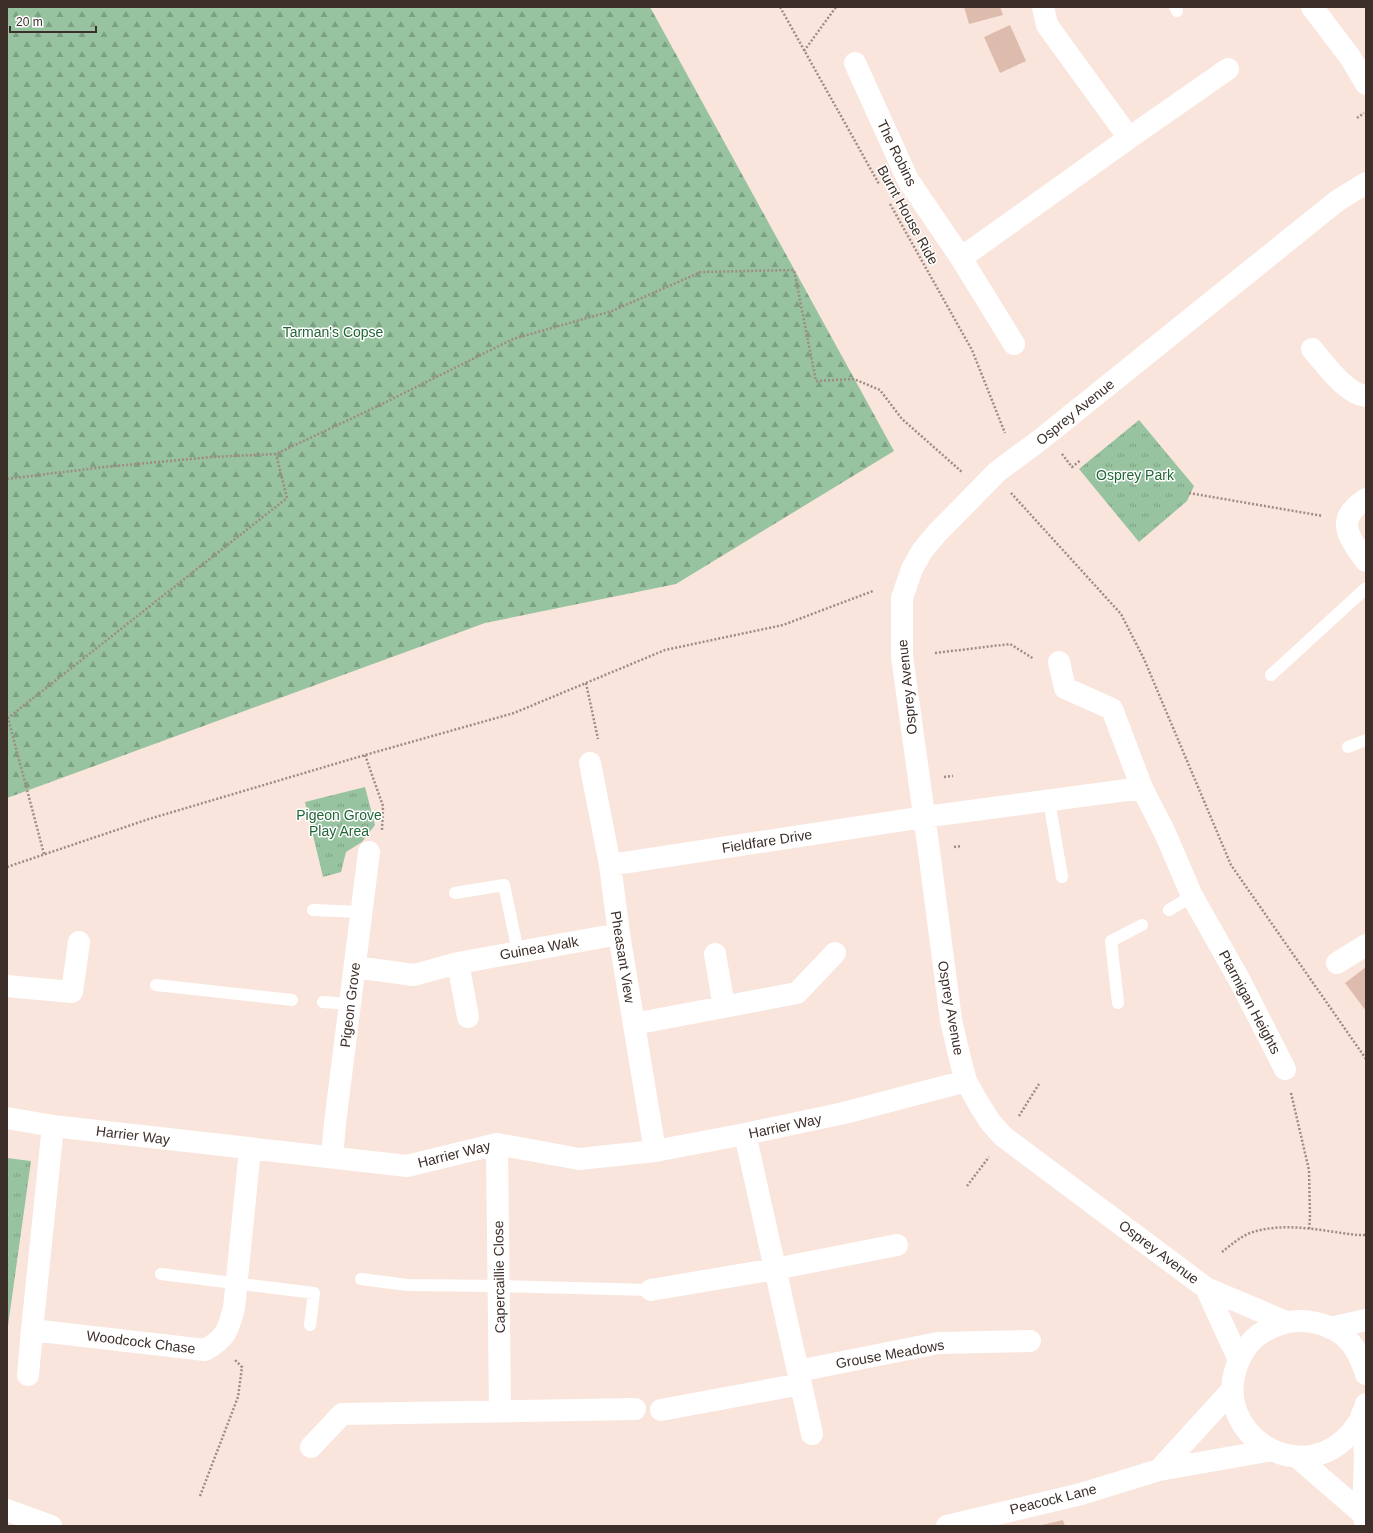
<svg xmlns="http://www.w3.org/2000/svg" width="1373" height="1533" viewBox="0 0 1373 1533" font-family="Arial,sans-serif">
  <defs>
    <pattern id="forest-firs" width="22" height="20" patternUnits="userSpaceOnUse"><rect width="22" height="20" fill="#98c3a1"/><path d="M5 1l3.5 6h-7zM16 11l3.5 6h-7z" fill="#7d9f83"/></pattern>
    <pattern id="park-tufts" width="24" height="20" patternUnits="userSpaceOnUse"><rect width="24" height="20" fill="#98c3a1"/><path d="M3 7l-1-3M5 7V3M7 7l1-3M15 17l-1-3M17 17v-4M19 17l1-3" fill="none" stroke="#7d9f83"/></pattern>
  </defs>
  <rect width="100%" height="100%" fill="#fae5dc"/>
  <path fill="url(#forest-firs)" d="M7,7H650L894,451L676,584L485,623L7,798Z"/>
  <path fill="url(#park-tufts)" d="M1139,420L1194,486L1187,501L1139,542L1079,469Z
    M365,787L375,825L362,842L346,852L341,872L323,877L305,802Z
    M7,1158L31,1161L7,1333Z"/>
  <path fill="#debcad" d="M964,7H1000L1003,15L969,24Z
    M1010,25L1026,61L1000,73L984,37Z
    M1366,967V1011L1345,983Z
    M1063,1520L1065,1526H1042V1525Z"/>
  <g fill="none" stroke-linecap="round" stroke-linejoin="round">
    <path stroke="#9d8c84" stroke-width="2.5" stroke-dasharray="2 2" stroke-linecap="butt" d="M780,7L879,184
      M804,51L836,7
      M1357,118L1364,113
      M890,204L972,350L1005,433
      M1062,454L1072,467L1081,460
      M7,479L104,467L212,457L276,454L378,406L513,339L612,311L701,272L794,270L816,381L854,379L880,390L902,419L962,472
      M1011,493L1121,614L1144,659L1231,865L1366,1059
      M1189,493L1323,516
      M935,653L1010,644L1034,659
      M586,683L598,739
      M365,755L383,806L382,830
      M944,777L953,776
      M954,847L961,846
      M44,854L8,718L287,498L276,454
      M7,867L149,819L365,755L514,713L665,650L783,625L873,591
      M1291,1093L1309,1170L1310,1217L1309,1230
      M1019,1116L1039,1084
      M967,1186L989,1157
      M1222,1252C1231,1245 1240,1237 1250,1233C1284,1221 1322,1231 1357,1235H1366
      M200,1496L238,1397L242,1367L235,1360"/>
    <path stroke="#fff" stroke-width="12" d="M1175,7L1177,11
      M1271,675L1366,588
      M1348,747L1366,740
      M1049,801L1062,877
      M455,893L504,885L518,952
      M313,910L362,912
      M1169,910L1192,896
      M156,985L292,1000
      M323,1002L350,1004
      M1118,1003L1111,941L1142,925
      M161,1274L314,1293L310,1325
      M361,1279L407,1285L499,1286L651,1290"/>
    <path stroke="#fff" stroke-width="22" d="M1312,7L1350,57L1366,84
      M855,63L908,180L961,258L1129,138L1047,25L1043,7
      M1129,138L1228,69
      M961,258L1014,344
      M1312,349C1325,364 1346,394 1366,396
      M1366,499C1362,502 1357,505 1354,509C1337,526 1355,546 1366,561
      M1059,662L1065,688L1112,709L1142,788L1165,833L1192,896L1240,981L1285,1069
      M590,763L610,865L619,934L655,1151
      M610,865L924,817L1142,788
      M715,954L724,1007
      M458,963L468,1017
      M1337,963L1366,945
      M355,967L414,975L458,963L619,934
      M7,986L72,992L79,942
      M634,1024L797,993L835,953
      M7,1118L53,1126L407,1166L497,1144L579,1159L655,1151L745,1134L844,1113L966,1081
      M53,1126L32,1330L205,1350C226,1338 228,1331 234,1308L250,1149
      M745,1134L812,1434
      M497,1144L500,1411
      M332,1157L335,1123L369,852
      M1206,1288L1239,1360
      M651,1290L775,1269L897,1245
      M1286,1322L1206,1288L1004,1137L991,1123L980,1106L966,1081L960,1059L951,1020L929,851L902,656V598L912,569L922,551L937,533L998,471L1040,440L1337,201L1366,183
      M798,1371L938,1343L1030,1341
      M28,1375L32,1330
      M661,1410L801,1384
      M1362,1414L1365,1456L1363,1514L1366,1525
      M311,1447L342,1414L635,1409
      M1297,1457L1363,1514"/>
    <path stroke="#fff" stroke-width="22" d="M1330,1328L1366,1320
      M1366,1374C1363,1365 1360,1357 1355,1349C1338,1322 1299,1314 1271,1328C1254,1335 1242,1350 1236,1368C1215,1432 1293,1485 1344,1440C1355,1430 1363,1418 1366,1404
      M1159,1470L1232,1390
      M7,1510L51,1526
      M947,1526L1081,1494L1159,1470L1272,1450"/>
  </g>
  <g text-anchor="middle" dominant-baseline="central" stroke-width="3" stroke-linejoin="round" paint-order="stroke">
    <g font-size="14" fill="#3c2f29" stroke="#fff">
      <text transform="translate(897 153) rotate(64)">The Robins</text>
      <text transform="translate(908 215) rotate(61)">Burnt House Ride</text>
      <text transform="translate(1075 412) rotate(-39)">Osprey Avenue</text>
      <text transform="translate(907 687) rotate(-96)">Osprey Avenue</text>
      <text transform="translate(767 841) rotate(-9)">Fieldfare Drive</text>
      <text transform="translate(539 948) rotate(-10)">Guinea Walk</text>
      <text transform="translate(623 957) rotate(81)">Pheasant View</text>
      <text transform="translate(1250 1002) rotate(62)">Ptarmigan Heights</text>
      <text transform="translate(350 1005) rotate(-83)">Pigeon Grove</text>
      <text transform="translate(951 1008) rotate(80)">Osprey Avenue</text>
      <text transform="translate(785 1126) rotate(-12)">Harrier Way</text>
      <text transform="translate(133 1135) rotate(7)">Harrier Way</text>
      <text transform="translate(454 1154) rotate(-14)">Harrier Way</text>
      <text transform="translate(1159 1252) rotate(37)">Osprey Avenue</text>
      <text transform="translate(499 1277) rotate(-91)">Capercaillie Close</text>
      <text transform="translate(141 1342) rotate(7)">Woodcock Chase</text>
      <text transform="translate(890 1354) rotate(-10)">Grouse Meadows</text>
      <text transform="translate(1053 1499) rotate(-14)">Peacock Lane</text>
    </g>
    <g font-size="14" fill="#226637" stroke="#fff">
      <text x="333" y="332">Tarman's Copse</text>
      <text x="1135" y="475">Osprey Park</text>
      <text x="339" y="815">Pigeon Grove<tspan x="339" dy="16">Play Area</tspan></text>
    </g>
  </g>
  <rect width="1373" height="1533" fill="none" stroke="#3c2f29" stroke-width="16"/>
  <path d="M10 26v6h86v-6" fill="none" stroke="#3c2f29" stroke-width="2"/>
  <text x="16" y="26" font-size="12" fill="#3c2f29" stroke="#ffffff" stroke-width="3" paint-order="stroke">20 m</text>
</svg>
